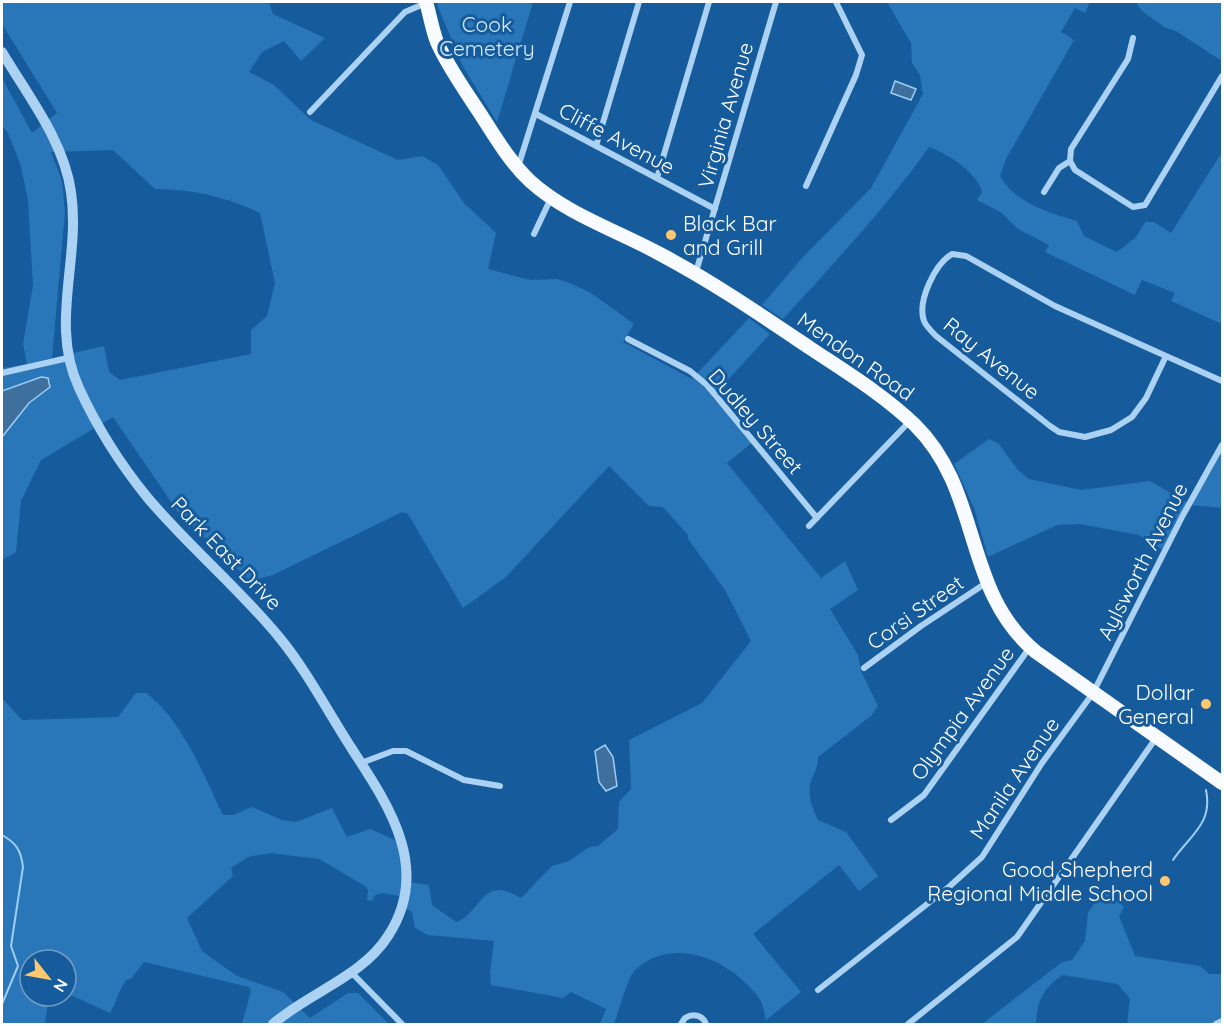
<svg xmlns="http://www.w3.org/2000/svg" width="1224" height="1026" viewBox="0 0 1224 1026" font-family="Quicksand,sans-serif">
  <rect width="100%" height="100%" fill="#165c9c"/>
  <path fill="#2976b9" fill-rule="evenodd" d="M2,2H269L273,14L325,38L301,61L284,41L262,52L249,72L274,85L311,120L398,160L422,156L438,165L464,203L496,233L488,269L530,280L557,279L572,284L591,293L634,324L623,342L692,379L749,318L770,334L712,397L753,442L727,463L821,578L845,561L858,590L830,609L858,655L861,671L878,706L871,716L818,757C818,771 812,774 810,786C808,797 813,810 818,820L846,832L878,876L859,891L839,865L753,934L801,992L766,1020C764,1013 763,1003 759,998C731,960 675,935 636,969C627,978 619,1011 614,1024H600L606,1009L571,992L563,998L491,985L490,972L494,941L428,935L415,928L412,912L403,907L400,896L383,893L375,895L372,901L367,900L368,890L365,886L319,859L270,853L248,857L231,868L233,876L187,918L202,951L237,976L283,992L310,1018L348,993H358L389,1024H242L251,991L249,987L144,962L131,979L126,980C119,990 116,1003 110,1013L66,993V960H30V996H49L45,1023L2,1024V698L22,720L118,717L136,693H146C182,719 204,776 223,815H233L252,807L282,820L296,822L332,808L347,837L370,829L404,844L408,882L429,885L432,905L456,922C473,918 480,891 498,890C505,889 514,895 521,898L552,866L569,861L589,847L598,846L618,829L619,802L631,789L629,740L702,703L751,641L725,590L688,539V535L663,507L649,506L609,466L506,577L463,608L408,514L402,512L273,575L250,581L178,512L113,417L41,460L21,501L16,552L2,560V437L29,403L47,390L51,383L48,378L41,377L2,391V368L27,364L23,344L33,285L28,200L20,163L8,133L2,125V78L32,133L57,113L2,24ZM113,150L155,189C192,189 227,197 260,213L275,283L267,316L251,330V354L120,380L109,372L104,346L52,358L65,212L62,181L51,152Z
    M436,2H533L497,122L462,65Z
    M887,2H1090L1085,13L1075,8L1061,32L1074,40L1006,159L1000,176C1015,203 1050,213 1077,221L1084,236L1117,252L1136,237L1145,222H1154L1171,233L1222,152V324L1171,301L1175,293L1142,280L1135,295L1045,252L1049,245L1018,229L1002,213L977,200L982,192C977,172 948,154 929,147C886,208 833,264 783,319L762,305L803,257L871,188L923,94L920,75L912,63L911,43Z
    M1136,2H1222V61L1176,31L1164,27L1142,11Z
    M989,439L999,444L1018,470L1029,479L1081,490L1150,481L1191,505L1222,445V508L1191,505L1166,552L1139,535L1080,524L1057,525L988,557L974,508L954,464Z
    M1104,888L1124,907L1119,916L1135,956L1200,966L1209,974H1222V1021L1217,1024H1127L1130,999L1118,984L1063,975C1043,987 1037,1002 1036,1024H982L1062,962L1072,960L1085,941L1088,913Z"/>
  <path fill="#3e6f9d" stroke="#9ecef5" stroke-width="1.5" d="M895,81L916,89L911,100L891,93Z
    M41,377L48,378L50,387L29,403L2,437V391Z
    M605,745L613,757L617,786L606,791L599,782L595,751Z"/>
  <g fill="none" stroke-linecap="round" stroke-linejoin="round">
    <path stroke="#9ecef5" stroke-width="2" d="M2,835C16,843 21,850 23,867L11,946L18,966L2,1004
      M1173,860C1190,835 1213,824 1206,790"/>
    <path stroke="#acd2f3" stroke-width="6" d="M1133,38L1128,59L1071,149L1070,161L1075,170L1133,207L1145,205L1222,76
      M310,112L405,12L426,3
      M536,114L715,209
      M596,146L639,2
      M518,167L570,2
      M657,178L709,2
      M806,186L856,75L862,55L836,2
      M1044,192L1059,168L1070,161
      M534,234L551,198
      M952,254L966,256L1055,306L1166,356L1146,398L1132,417L1111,430L1085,437L1059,432L1050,426L936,336C932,332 926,326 924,321C917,301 935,264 952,254Z
      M696,272L776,2
      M628,339L690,371L707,385L817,518
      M1166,356L1222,381
      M2,373L68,358
      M809,526L910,421
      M864,668L921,626L986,583
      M361,763L393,751H406L464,780L500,786
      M891,820L924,795L1030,647
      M351,972L402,1024
      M818,990L950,886L982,857L1042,763L1093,693L1183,515L1222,445
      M681,1024L685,1018C693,1013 703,1015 706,1024
      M908,1024L1017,937L1156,738
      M1216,1024L1222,1021"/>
    <path stroke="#acd2f3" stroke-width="10" d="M2,52C28,96 64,141 71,192C81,259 49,324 79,388C96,425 121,465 147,497C188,546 238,587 279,637C307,671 328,712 352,749C389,806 432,869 388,936C362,977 308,993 273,1024"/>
    <path stroke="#f8fbff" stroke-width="14" d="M426,2C430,15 432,29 437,42C449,69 467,93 483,118C497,140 511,163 530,181C566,214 618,231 660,254C713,282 761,315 810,348C846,372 884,395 915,425C983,492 962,591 1036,652L1222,783"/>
  </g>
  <g fill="#ffc86e" stroke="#165c9c" stroke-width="2">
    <circle cx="671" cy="235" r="6"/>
    <circle cx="1206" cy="704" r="6"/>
    <circle cx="1165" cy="881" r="6"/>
  </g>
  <g text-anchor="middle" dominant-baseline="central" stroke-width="6" stroke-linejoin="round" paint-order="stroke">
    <g font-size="21" fill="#d4eafd" stroke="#165c9c">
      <text x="487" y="24">Cook<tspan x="487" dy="24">Cemetery</tspan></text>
    </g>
    <g font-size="21" fill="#fff" stroke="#165c9c">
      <text transform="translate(725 115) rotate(-74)">Virginia Avenue</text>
      <text transform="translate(617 138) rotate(28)">Cliffe Avenue</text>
      <text transform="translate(856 356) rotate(35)">Mendon Road</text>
      <text transform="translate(992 358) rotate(39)">Ray Avenue</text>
      <text transform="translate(756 421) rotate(49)">Dudley Street</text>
      <text transform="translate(227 553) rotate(46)">Park East Drive</text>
      <text transform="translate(1142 561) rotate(-63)">Aylsworth Avenue</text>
      <text transform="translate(915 612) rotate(-35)">Corsi Street</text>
      <text transform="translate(962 713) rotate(-54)">Olympia Avenue</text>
      <text transform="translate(1014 778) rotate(-56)">Manila Avenue</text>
    </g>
    <g font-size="21" fill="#fff" stroke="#165c9c" text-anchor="end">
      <text x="683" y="223" text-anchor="start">Black Bar<tspan x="683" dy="24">and Grill</tspan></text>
      <text x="1194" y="692">Dollar<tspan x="1194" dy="24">General</tspan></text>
      <text x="1153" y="869">Good Shepherd<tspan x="1153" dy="24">Regional Middle School</tspan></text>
    </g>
  </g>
  <rect width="1224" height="1026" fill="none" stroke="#ffffff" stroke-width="6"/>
  <g transform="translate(48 978) rotate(121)"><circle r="28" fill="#165c9c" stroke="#739dc4" stroke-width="1.5"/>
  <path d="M0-4.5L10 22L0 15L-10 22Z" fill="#ffc86e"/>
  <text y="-9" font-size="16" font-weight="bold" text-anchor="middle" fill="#ffffff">N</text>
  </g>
</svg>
